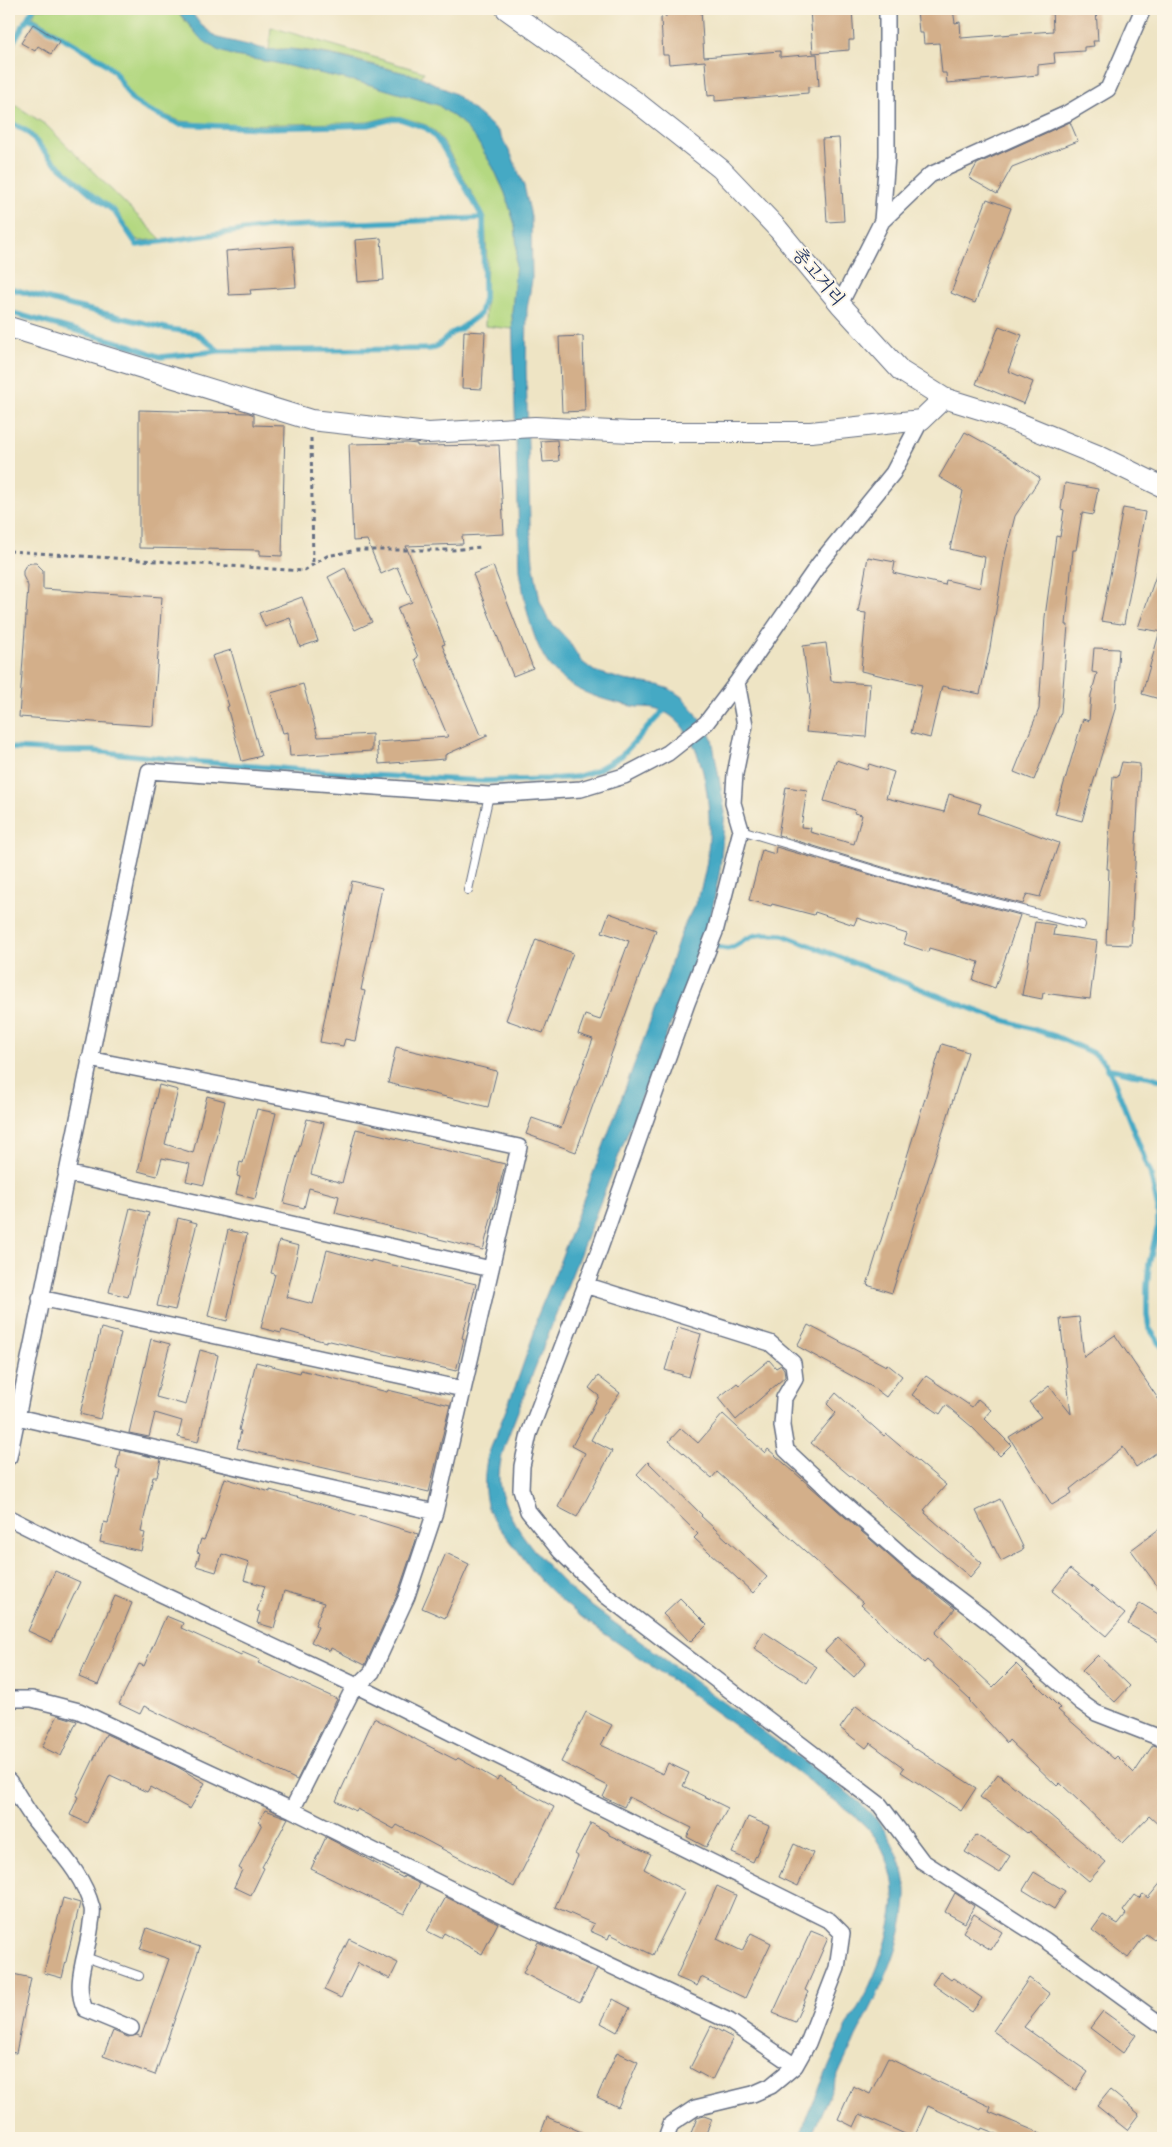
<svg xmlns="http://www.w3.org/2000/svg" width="1172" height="2147" viewBox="0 0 1172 2147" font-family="Cardo,'Noto Serif KR',serif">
  <rect width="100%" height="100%" fill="#fcf5e5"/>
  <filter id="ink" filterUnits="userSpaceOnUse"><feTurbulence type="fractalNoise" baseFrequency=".02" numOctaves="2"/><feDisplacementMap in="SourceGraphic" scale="10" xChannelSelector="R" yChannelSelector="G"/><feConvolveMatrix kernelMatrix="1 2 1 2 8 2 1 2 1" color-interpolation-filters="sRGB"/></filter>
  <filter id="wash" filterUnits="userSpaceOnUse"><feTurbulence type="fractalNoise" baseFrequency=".0096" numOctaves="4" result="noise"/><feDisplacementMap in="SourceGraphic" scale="20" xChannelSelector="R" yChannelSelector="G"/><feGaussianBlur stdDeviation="1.12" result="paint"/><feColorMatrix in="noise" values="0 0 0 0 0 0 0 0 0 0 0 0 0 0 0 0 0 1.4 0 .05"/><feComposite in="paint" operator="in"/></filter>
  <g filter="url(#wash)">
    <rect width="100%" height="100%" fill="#eee4c4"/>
    <path fill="#b4d881" stroke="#688470" d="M36,9H176L184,20L235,56L276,63L371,85L438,105L461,122L476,139L494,169L505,193L515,225L517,248L512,313L513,329L485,326L487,261L485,217L444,143L436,132L426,125L401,117L393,116L368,122L345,123L222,125L180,121L148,108L134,99L116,70L102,58L33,17Z
      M271,27L424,72L421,77C378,67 312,44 269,50Z
      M9,101L46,125L161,239L140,241L136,239L116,210L97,196L52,157L30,131L9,119Z"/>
    <path fill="#45a9c4" stroke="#306c91" d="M176,9H189L201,25L218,38L269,50L289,49L331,55L421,77L455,94L498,131L512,156L524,186L531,216L532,280L527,309L526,368L530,523L533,562L540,601L548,619L568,640L581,661L594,671L624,680L658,685L670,689L682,697L693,709L712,738L725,812L720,869L709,927L516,1416C509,1435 500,1454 499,1475C497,1516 550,1571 579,1597C650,1649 722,1700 792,1753C820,1773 860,1798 880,1824C896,1845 907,1872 906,1897C904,1950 875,1999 852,2045C837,2076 824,2107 810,2138H800L806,2118L850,2019C872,1991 896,1926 894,1891C893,1872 885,1853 875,1837C861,1818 833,1800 814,1785C763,1745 710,1708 657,1670C618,1642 572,1615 539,1579C529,1567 521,1554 511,1542C503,1532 492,1520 488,1508C483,1491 484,1471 488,1455L517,1382L534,1333L537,1317L557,1269L666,980C671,964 675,948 681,933C686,920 694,908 699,895C703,882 707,865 708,851C713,809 705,727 660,710C653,707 644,707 637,707C625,705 612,702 600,698C584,693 570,686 558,675C533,653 524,601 520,570L512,313L517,248L515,225L505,193L494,169L476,139L461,122L438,105L371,85L276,63L235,56L217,50L200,38Z"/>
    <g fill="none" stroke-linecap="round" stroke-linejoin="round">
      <path stroke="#45a9c4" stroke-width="5.5" d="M9,49L33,9
        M9,122L28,132L50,158L95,197L114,211L137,245L267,227L483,218
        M9,288L73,306L169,329L196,333L219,351L429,349L435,348L452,333L460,329L480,314L484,298L483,218L442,146L433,134L426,128L400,119H393L368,125L263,128L179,124L146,109L132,100L114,71L100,59L29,18
        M9,312L132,346L160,357L219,351
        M9,748L64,751H93L188,761L365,775L484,781L549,779L576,777L595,771L621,756L667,707
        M712,943C731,956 734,944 751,937C760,932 773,935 783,935L985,1014L1055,1036L1095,1054L1106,1064L1112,1076L1150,1172L1158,1208V1226L1149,1264L1147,1287V1315L1149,1328L1163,1348
        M1108,1069C1117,1069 1123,1072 1132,1074C1145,1075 1150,1076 1163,1081"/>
    </g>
    <g id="blocks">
      <path fill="#d3af8a" d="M665,9H701L704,57L780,51V57L817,54L819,86L808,87V93L715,101V95L708,96L705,61L669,64L668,55H663L661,18L666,17Z
        M810,9H852L854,40H849V50L813,53Z
        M917,9H953L955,23L960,22L961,38L1053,31L1052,9H1096L1098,41H1093L1094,46L1084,47V51L1054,53L1055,63L1038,65V75L947,83L946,73H942L939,43L924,44L923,33H919Z
        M33,24L60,41L51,54L38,46L35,51L21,43Z
        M1070,122L1078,141L1012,167L997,194L969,178L977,164Z
        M839,138L844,221L827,222L822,139Z
        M987,199L1011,208L975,303L951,293Z
        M381,238L384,280L358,282L355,240Z
        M293,246L296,287L250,290L251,294L229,295L226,251Z
        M999,326L1022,335L1008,371L1033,382L1024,404L976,384Z
        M464,331L485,332L482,389L462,388Z
        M583,336L585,411L562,412L559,337Z
        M139,410L249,413L254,415V425L285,426L282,556L260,555V550L139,548Z
        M965,432L1005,454L1040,478L1015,516L1005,555L990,648L980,694L942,686L930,738L911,733L922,685L861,671L866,613L858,612L868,557L895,562L893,573L945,585L946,580L980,588L985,557L950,549L963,491L939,477Z
        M557,440L559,461L543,462L541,441Z
        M407,443L417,444V446L499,445L504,534L462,536L463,544L406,546L445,644L442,645L480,735L487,734V736L445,755V759L379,764L377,742L448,737L415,659L418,657L397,608L412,602L397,567L381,574L367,540L353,541L349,444Z
        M1065,483L1098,489L1093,515L1082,513L1076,550H1073L1066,625H1068L1061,712L1034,780L1014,772L1039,709L1045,617L1056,536L1060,537L1064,510L1061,509Z
        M1123,508L1145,512L1124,624L1121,623V624L1101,621Z
        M1161,561L1163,562V632L1138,628Z
        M31,563H36L43,570V589L162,597L153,726L19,717L28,586L23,576V570L26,565Z
        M493,566L533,668L513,676L473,574Z
        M345,568L372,622L355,630L328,577Z
        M302,597L318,641L300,647L290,618L265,627L259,613Z
        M1159,634H1163V700L1142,694Z
        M826,643L831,681L870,684L866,737L806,732L810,701L803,646Z
        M1094,648L1119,649L1115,709L1082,821L1055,814L1083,719L1089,721L1091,695L1097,673L1092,672Z
        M231,650L261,756L242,761L227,707L229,706L212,656Z
        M303,684L318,737L372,734V751L290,756L288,732L283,733L271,693Z
        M836,760L867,770L869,764L894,772L886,798L944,812L949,794L981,804L978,813L1059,843L1040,897L1027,894L1023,904L902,873L778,835L786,787L807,790L801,827L811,828L810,832L854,844L862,815L854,813L855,810L824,801Z
        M1122,762L1140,764L1131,945L1106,944L1109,869H1107L1113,776L1118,777Z
        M776,847L899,883L1020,915L995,988L973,980L979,962L929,948L928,952L904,944L907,934L857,918L854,925L815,912L814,915L772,904L771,906L749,900L762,850L775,854Z
        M352,881L382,888L361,990L365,991L355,1041L345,1039L343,1046L320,1042Z
        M609,913L656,930L576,1152L526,1134L532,1118L561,1128L593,1039L578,1034L585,1015L600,1020L629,941L602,932Z
        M1035,922L1055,925L1053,935L1097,941L1090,999L1043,993L1042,999L1022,995Z
        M536,939L573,953L543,1033L506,1020Z
        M942,1044L968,1052L892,1293L867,1285Z
        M396,1047L497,1071L488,1107L388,1083Z
        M159,1085L178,1090L165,1144L193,1153L207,1096L225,1101L204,1185L186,1181L190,1164L162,1158L157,1176L138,1171Z
        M257,1109L276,1113L255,1199L236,1194L240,1177L237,1176L240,1162L243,1163Z
        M307,1119L324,1123L311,1174L342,1183L356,1129L505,1164L483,1250L335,1213L339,1196L309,1188L304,1208L284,1203Z
        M130,1208L149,1213L128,1297L109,1292Z
        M178,1218L197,1223L175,1310L157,1306Z
        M228,1230L247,1234L227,1321L208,1316Z
        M279,1241L299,1246L286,1297L313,1304L327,1250L371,1262V1260L476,1284L462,1338L464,1339L456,1371L326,1340V1342L282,1330L281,1333L261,1328L275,1274L271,1273Z
        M1079,1317L1084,1357L1115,1335L1163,1406V1448L1136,1467L1123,1447L1070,1489L1072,1493L1052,1505L1009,1437L1041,1417L1029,1402L1049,1386L1071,1414L1060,1319Z
        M808,1325L886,1366L887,1364L902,1376L886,1397L874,1388L797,1346Z
        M678,1327L701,1334L689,1377L665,1370Z
        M101,1328L121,1333L100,1419L80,1414Z
        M151,1339L170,1344L156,1397L186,1405L200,1350L218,1355L198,1442L178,1437L182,1421L155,1413L149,1437L129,1433Z
        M769,1360L776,1368L781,1365L784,1369L785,1377L736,1420L718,1398L737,1383L739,1385Z
        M256,1362L300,1373L301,1370L387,1392L388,1390L450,1405L429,1492L237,1448L241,1431L239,1430Z
        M598,1376L620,1393L604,1415L591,1440L612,1451L577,1517L558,1507L585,1453L572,1446L599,1396L589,1388Z
        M926,1376L972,1407L978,1399L991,1410L984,1418L1011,1445L1000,1456L972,1427L946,1405L940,1414L912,1395Z
        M836,1393L884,1436L886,1434L946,1485L924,1510L926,1511L925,1513L982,1563L970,1577L811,1443L836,1413L827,1404Z
        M723,1414L765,1453L768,1449L904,1569L955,1609L935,1633L993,1687L1016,1664L1060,1708L1058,1710L1114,1759L1117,1756L1134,1773L1153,1745L1163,1748V1829L1149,1816L1123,1843L1060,1783L1057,1786L1009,1740L1007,1743L969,1701L970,1700L927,1660L924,1663L861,1605L863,1603L717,1472L712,1478L669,1441L681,1428L698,1443Z
        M120,1450L161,1459L157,1477H153L141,1532L145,1533L141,1551L100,1542L104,1522L108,1523L120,1470L116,1469Z
        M648,1462L702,1515L701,1516L767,1577L753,1593L694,1538L698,1534L637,1474Z
        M225,1478L270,1492V1490L314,1502L418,1534L398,1593L365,1665L331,1648L330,1651L311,1642L318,1627L315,1625L324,1603L284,1591L274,1628L257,1623L260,1612L257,1611L265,1586L244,1580L249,1563L222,1554L216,1572L196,1566L200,1553L197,1552L201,1539L204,1540L208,1531Z
        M1000,1499L1024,1549L1001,1561L976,1511Z
        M1163,1526V1594L1131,1550Z
        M446,1553L469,1564L445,1618L422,1608Z
        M1070,1569L1125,1614L1106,1636L1052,1591Z
        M55,1571L80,1582L52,1642L28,1631Z
        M115,1596L132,1603L98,1685L79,1677Z
        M680,1598L707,1625L690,1642L663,1614Z
        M1140,1603L1163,1617V1644L1128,1624Z
        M166,1616L183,1623L181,1628L241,1655L242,1652L260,1660L258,1663L337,1699L297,1780L144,1706L140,1714L119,1704L139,1664L144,1666Z
        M764,1632L817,1667L807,1683L754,1648Z
        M838,1637L866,1663L854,1677L825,1651Z
        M1098,1655L1130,1686L1115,1702L1082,1671Z
        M856,1706L915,1750L916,1749L976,1788L961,1811L901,1772L904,1768L870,1743L866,1748L840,1728Z
        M586,1712L612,1725L601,1745L663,1774L668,1763L689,1773L683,1786L728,1808L706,1847L687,1837L692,1828L629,1797L624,1807L603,1797L608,1786L561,1762Z
        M58,1715L77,1721L61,1756L42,1747Z
        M374,1718L456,1760L458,1758L497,1780L499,1776L517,1786L516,1787L554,1807L514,1887L397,1825L394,1829L357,1809L356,1811L336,1801Z
        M106,1734L176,1766L205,1783L190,1809L150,1787L147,1792L110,1775L87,1823L70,1815L78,1797L76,1796Z
        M998,1774L1044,1810L1106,1862L1089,1881L1029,1831L1027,1833L980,1797Z
        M265,1810L288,1818L262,1867L264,1868L251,1895L234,1887L242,1870L239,1868L262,1824L259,1822Z
        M748,1817L769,1826L753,1862L732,1853Z
        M591,1823L609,1833V1835L651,1854L644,1869L685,1891L653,1955L610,1934L608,1939L590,1931L594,1924L555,1907L578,1856L575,1854Z
        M976,1835L1010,1856L999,1873L965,1852Z
        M326,1837L403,1878L404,1876L420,1884L404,1914L311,1869Z
        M794,1844L813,1853L798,1886L779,1877Z
        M1034,1872L1065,1891L1054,1909L1023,1890Z
        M1163,1880V1929L1154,1940L1146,1934L1128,1958L1092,1930L1103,1915L1118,1924L1126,1914L1123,1911L1135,1895L1139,1898L1143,1894L1148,1898Z
        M717,1886L736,1895L717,1939L742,1951L751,1933L771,1943L745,1998L701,1977L697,1986L676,1977Z
        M955,1893L974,1906L965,1923L945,1912Z
        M446,1897L498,1923L482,1954L444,1933L441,1938L427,1931Z
        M63,1898L80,1903L62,1978L44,1973Z
        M974,1914L1002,1932L991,1950L963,1932Z
        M147,1928L200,1947L155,2075L103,2056L113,2031L128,2037L137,2035L141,2037L169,1959L140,1949Z
        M811,1931L828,1938L805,1990L808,1992L795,2022L773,2013Z
        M349,1939L398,1963L390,1979L358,1963L341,1998L324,1990Z
        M538,1942L597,1969L580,2002L523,1973Z
        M940,1972L951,1980L953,1978L982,1998L972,2012L932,1984Z
        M13,1974L31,1978L16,2053L9,2052V2000Z
        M1029,1978L1050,1994L1024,2027L1088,2072L1076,2090L993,2031Z
        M613,1999L630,2008L617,2032L601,2023Z
        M1103,2011L1136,2035L1123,2053L1090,2028Z
        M711,2026L733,2038L712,2080L690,2068Z
        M617,2052L638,2062L618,2107L597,2097Z
        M888,2058L991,2107L989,2112L1052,2138H1007L982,2128L981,2130L928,2106L914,2138L860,2114L854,2127L838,2119L853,2086L870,2094Z
        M1110,2090L1139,2114L1127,2130L1097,2106Z
        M704,2116L712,2119L704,2138H689L697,2118Z
        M547,2117L595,2138H548L540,2135Z"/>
    </g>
  </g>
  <g filter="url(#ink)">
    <use href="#blocks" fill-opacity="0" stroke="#656e82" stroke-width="1"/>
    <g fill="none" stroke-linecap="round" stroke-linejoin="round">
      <defs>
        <path id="lane" d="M741,830L900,878L1081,925
          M468,890L489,795
          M85,1957L139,1976"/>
        <path id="street" d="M882,221L930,175L1066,114L1108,89L1143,9
          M840,304L882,221L887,156V9
          M737,682L745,725L735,774L733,803L741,830L715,932L687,1003L600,1248L529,1434L522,1466L521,1489L528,1511L561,1552L605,1595L880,1805L922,1861L1045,1940L1163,2026
          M89,1059L326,1106L519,1147L435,1512L407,1596L372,1672L351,1693L292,1810
          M66,1173L491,1269
          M585,1285L770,1343L793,1363L795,1379L784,1398L782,1426L786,1450L833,1494L910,1562L986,1620L1082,1703L1096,1713L1163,1739
          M40,1298L463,1389
          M17,1417L435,1512
          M9,1457L149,771L489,795L581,789L624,776L668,753L706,723L737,682L819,564L893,473L921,420
          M9,1518L159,1593L359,1687L830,1921L842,1933L837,1968L808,2043L795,2066L771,2086L753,2094L695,2108L671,2124L666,2138
          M9,1699H32L79,1711L292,1810L505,1916L729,2021L795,2066
          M9,1781C18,1794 26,1810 36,1822C57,1849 83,1873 92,1908C93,1913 92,1918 91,1923C89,1951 72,1982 85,2009L131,2028"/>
        <path id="secondary" d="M506,9L639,104L721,169L778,229L840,304L901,371L944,398L999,415L1097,455L1163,487
          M9,327L311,420L428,433L535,427L630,432H811L921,420L944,398"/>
      </defs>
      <use href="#lane" stroke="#656e82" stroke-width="10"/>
      <use href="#street" stroke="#656e82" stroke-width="18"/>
      <use href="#secondary" stroke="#656e82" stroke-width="22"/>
      <path stroke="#656e82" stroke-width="3" stroke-dasharray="4 4" stroke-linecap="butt" d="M311,438L313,565
        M9,551L303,571L327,556L357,550H452L481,547"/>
      <use href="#lane" stroke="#fff" stroke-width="8"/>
      <use href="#street" stroke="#fff" stroke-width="15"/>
      <use href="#secondary" stroke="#fff" stroke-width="20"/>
    </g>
  </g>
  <g text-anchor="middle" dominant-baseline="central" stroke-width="4" stroke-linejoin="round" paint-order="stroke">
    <g font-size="18" fill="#1b2f5e" stroke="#fcf5e5">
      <text transform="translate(818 277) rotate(50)">총고거리</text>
    </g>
  </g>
  <rect width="1172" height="2147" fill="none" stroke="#fcf5e5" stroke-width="30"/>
</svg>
